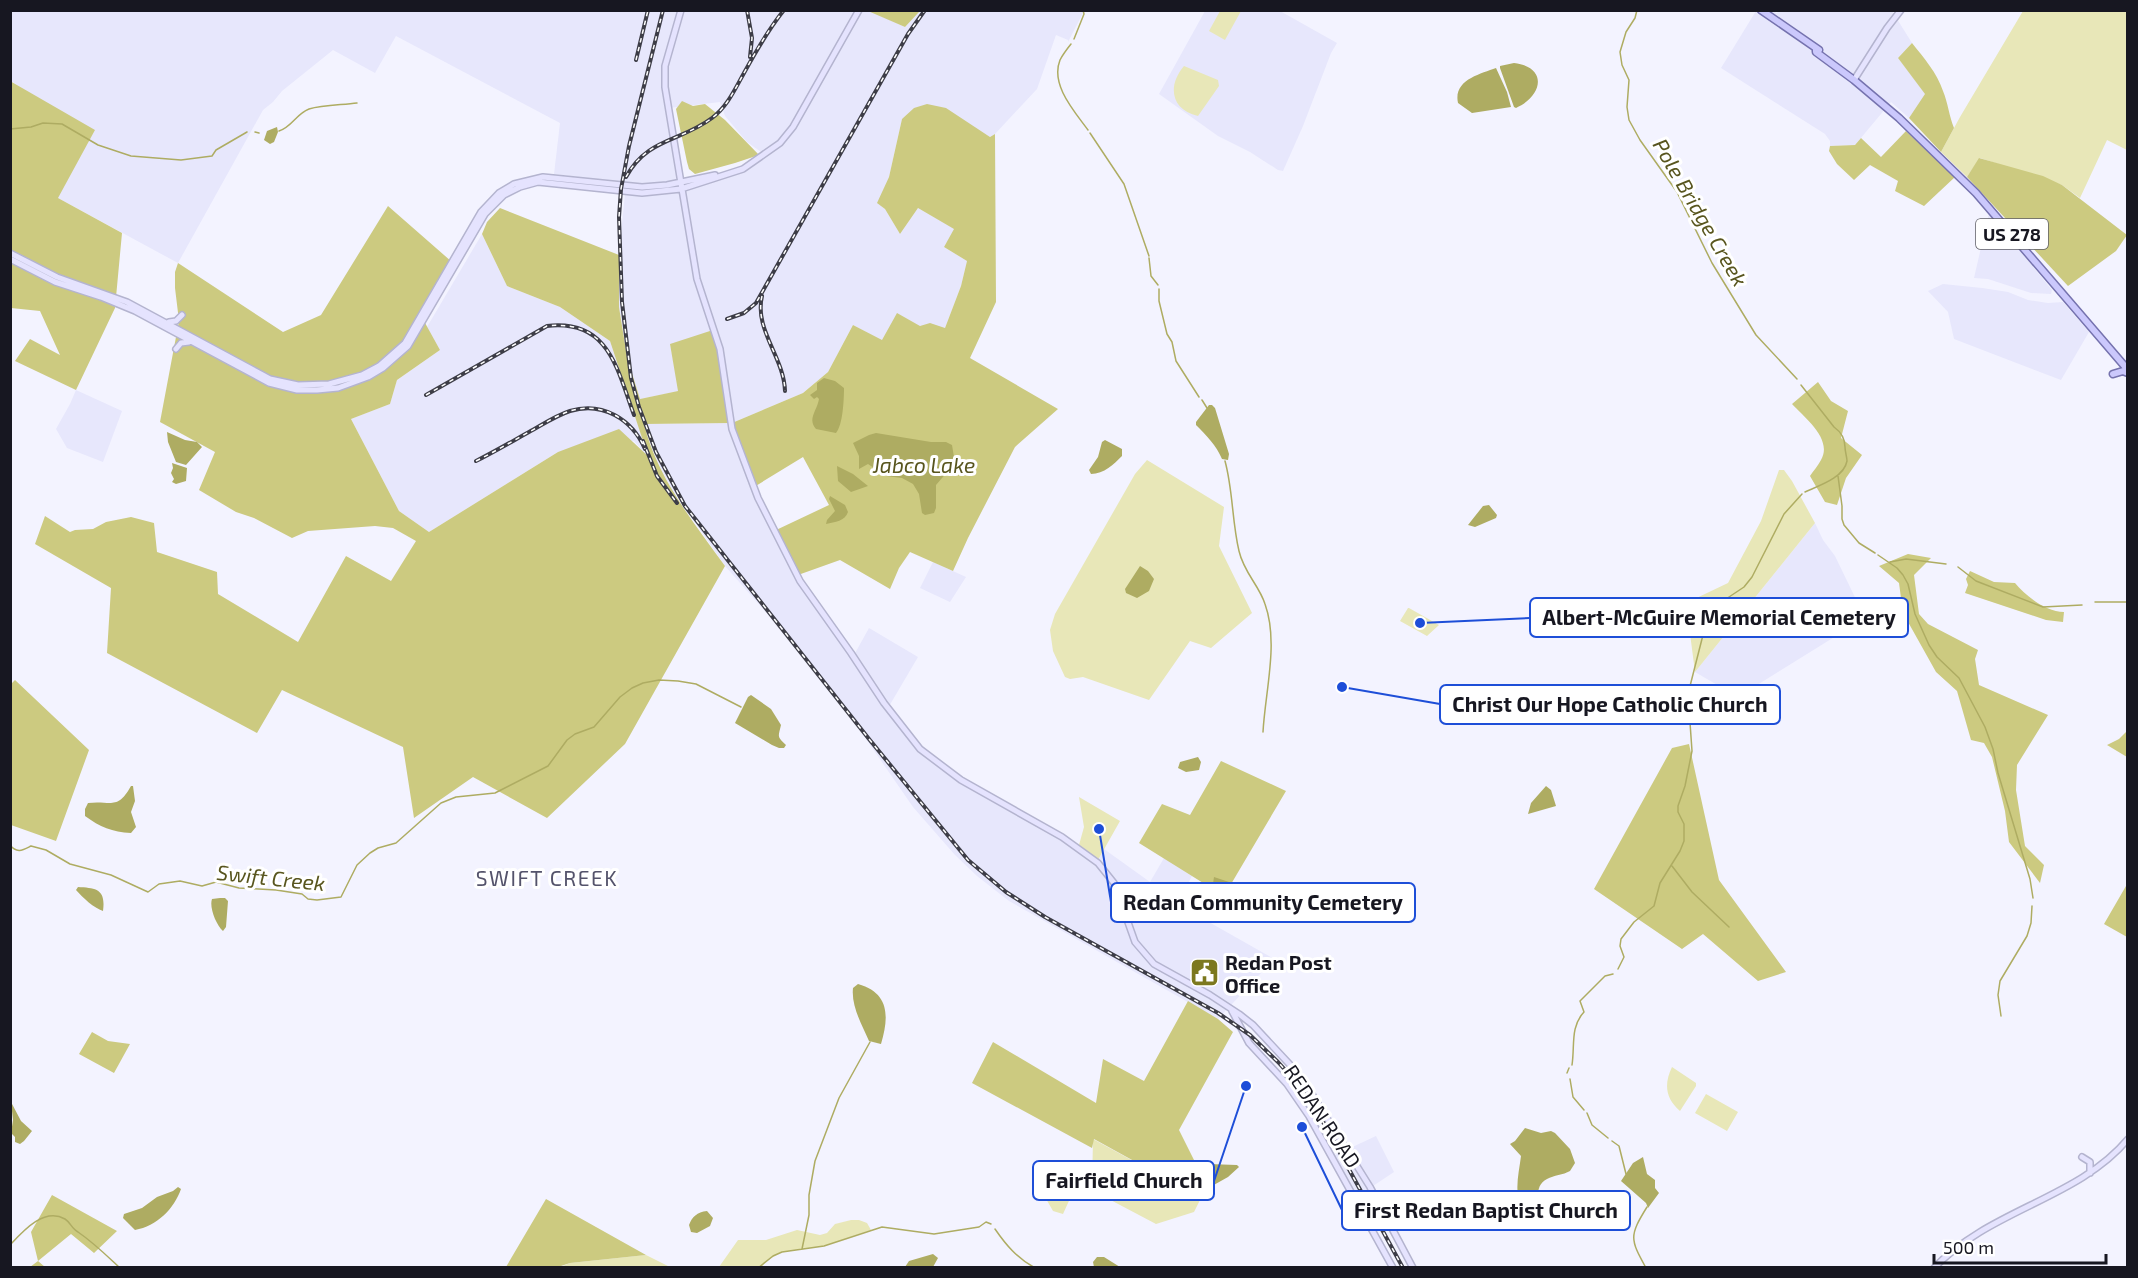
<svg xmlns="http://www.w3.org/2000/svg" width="2138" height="1278" viewBox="0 0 2138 1278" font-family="'Exo 2',sans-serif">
  <rect width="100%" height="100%" fill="#f3f3ff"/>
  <path fill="#e7e7fc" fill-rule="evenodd" d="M868,10L905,27L920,11H1082L1083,13L1068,42V40L1056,35L1037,89L995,134L990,137L985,134L902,119L889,177L878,203L885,209L900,234L918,208L955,229L944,247L967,261L961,286L945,328L882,341L853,325L828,372L803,393L732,423L755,488L798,575L854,655L869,628L918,657L888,708L911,743L929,757L1079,845L1098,860L1104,849L1150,882L1164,858L1192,876L1177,904L1274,959L1218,1019L1009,901L977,876L955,855L913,807L846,710L794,644L725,566L670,486L655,457L643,424L731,423L670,344L679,391L640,399L627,357L619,307L620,245L626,183L554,174L560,123L396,36L375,73L333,50L282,91L273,102L263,110L178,263L58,198L22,88L11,81L10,11ZM720,102L725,116L747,142L764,154L738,172L678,184L669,108Z
    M1779,10L1892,11L1912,43L1898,58L1926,94L1909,118L1891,102L1855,145L1830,146V141L1825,134L1721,68L1756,11H1772L1777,13Z
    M1205,11H1280L1337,43L1331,53L1303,126L1283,171L1278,170L1250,152L1218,136L1159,94Z
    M1989,213L2052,290L2051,294L2031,293L1988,279L1974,278Z
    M482,234L507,286L560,307L610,341L649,458L634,441L558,452L429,532L399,511L351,419L390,404L397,380L440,350L427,327Z
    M1943,284L1982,288L2008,292L2028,300L2048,303L2063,302L2089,332L2061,380L1954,339L1948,312L1928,291Z
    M76,390L122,411L103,462L67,448L56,429L70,404Z
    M1815,523L1823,540L1835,556L1865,618L1738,697L1695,672Z
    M933,562L966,577L950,602L920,588Z
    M1376,1136L1394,1172L1355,1198L1331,1157Z"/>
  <path fill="#e8e7b8" d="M1220,11H1241L1225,40L1209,31Z
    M2023,11H2127V150L2107,140L2080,198L2062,185L1980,158L1967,177L1941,152L1960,117Z
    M1184,66L1218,80L1219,86L1198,116C1171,110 1167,86 1184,66Z
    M1147,460L1224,507L1219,546L1252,613L1211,648L1190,641L1149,700L1083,677L1070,679L1065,677L1053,651L1050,630L1055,614L1135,474Z
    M1779,470H1784L1792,481L1815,523L1695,672L1686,603L1728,583L1761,521Z
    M1408,608H1409L1439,625L1427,636L1400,621Z
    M1079,797L1120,821L1098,860L1079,845L1084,827Z
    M1672,1067L1696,1083V1086L1680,1111C1665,1098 1664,1084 1672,1067Z
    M1706,1094L1738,1112L1727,1131L1695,1113Z
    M1093,1139L1201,1198L1194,1212L1156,1224L1103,1196L1092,1186Z
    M1067,1173L1078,1181L1063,1214L1053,1211L1041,1190L1051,1180Z
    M851,1220H859L867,1223L871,1230L824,1246L782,1252L766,1261L762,1267H719L738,1240H766L797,1230L820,1235L827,1233L835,1224Z
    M646,1255L670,1267L558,1268L570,1263Z"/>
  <path fill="#ccca80" d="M868,11H920L905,27Z
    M1912,43C1924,58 1937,73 1943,91C1948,103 1949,116 1954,128L1941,152L1909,118L1925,94L1898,58Z
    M10,81L95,130L58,198L122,233L115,308L76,390L15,361L30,339L60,355L40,311L11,308Z
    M682,101L693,106L705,104L725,120L759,155L735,163L695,174L689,169L687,162L676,109Z
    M927,104L946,108L990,137L995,134L996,302L970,358L1058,409L1015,447L968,538L953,571L910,552L899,568L890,589L840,560L798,575L774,531L829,505L803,457L754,487L731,423L644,424C657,477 693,522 725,566L625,744L547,818L473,777L414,818L403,747L282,690L257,733L107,653L111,588L35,544L45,516L70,532L75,530L93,529L106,522L131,517L154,523L157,552L217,572L218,594L298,642L346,556L391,581L416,541L393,528L375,526L308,531L292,538L254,518L236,512L199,490L215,452L160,422L179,321L175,288V272L178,263L283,332L321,315L388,206L452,262L419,312L440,350L397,380L390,404L351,419L399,511L429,532L558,452L619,429L648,456L610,341L560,307L507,286L482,234L487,222L500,208L619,255V307L627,357L640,399L678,391L670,344L713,330L721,351L732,423L803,393L828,372L853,325L882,340L897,313L920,326L930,323L945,328L961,286L967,261L944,247L954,229L918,208L900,234L885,209L877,203L889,177L902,119L914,108Z
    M1906,131L1955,177L1924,206L1895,191L1898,181L1870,165L1854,180L1837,164L1829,151L1830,146L1855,145L1861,138L1881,157Z
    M1979,158L2043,176L2062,185L2127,235L2116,251L2068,286L1967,177Z
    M1818,382L1831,401L1848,411L1841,438L1862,455L1846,478L1837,505L1825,502L1810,476C1813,471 1818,466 1821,460C1833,439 1805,418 1792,404Z
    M1908,554L1931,558L1914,575L1919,614L1928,624L1978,650L1975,659L1979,685L2048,715L2017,765L2016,790L2025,846L2044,865L2040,883L2009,842L2005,811L1992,757L1984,743L1971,740L1957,691L1936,672L1903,613L1899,583L1879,566Z
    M1970,571L1994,582L2015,583C2026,596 2046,612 2064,612L2063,622L2046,620L1965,593L1968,585L1966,579Z
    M15,680L89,750L56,841L11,825L10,685Z
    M2127,731V757L2107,745L2119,739Z
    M1689,744L1719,880L1786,972L1758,981L1703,934L1682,949L1594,889L1672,748Z
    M1221,761L1286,791L1224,896L1139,843L1162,804L1190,815Z
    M2126,886L2128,887L2127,937L2104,924Z
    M1188,1001L1218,1019L1233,1032L1179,1130L1207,1186L1201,1198L1094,1139L1092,1148L972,1083L993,1042L1096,1103L1103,1059L1144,1081Z
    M92,1032L108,1041L130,1044L114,1073L79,1054Z
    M52,1195L117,1231L94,1253L71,1234L38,1261L45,1267H30L38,1261L31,1232Z
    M546,1199L646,1255L570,1263L558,1267H506Z"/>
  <path fill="#aeac62" d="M1514,63C1548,67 1543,96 1516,108L1514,107L1500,68V66Z
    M1496,68L1507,92L1511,107L1472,113L1458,103C1453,80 1480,74 1496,68Z
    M277,127L278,132L274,142L270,144L264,140L267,131Z
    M824,378L835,381L844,388C844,399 843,425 836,433L816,429C807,419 817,411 819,399L817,397L814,399L810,395L817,390V383Z
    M1209,405H1212L1215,408L1229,454L1228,460L1222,459C1216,445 1207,436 1196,425V422Z
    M167,432L185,440L197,442L202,447L186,465L176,462L168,442Z
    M876,433L931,442H946L952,445L955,463L936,485V508L934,513L925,515L922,513L919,494L913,484L902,478L886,476L868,464L859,469V456L853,443L869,435Z
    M1105,440L1122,449V456C1114,464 1104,474 1091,474L1089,470L1098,457L1102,442Z
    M172,463L187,468L186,481L176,484L172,482L174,479L171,473L173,468Z
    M837,466L853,474L868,486L851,492L838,481Z
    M830,496L845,505L848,512C845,521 835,522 826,524L827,520L835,511L829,499Z
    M1489,505L1497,515L1496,518L1475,527L1468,525L1483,506Z
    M1140,566L1148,571L1154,579L1149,591L1137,598L1126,593L1125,589Z
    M751,695L771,709L781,725C778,738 777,736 786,745L784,748H779L772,745L735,723L748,697Z
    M1198,757L1201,762L1199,770L1186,772L1178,768L1180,762Z
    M131,786H133L135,801L131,812L136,827L131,833C112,832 100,827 85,816V809L88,803C111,800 117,811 131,786Z
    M1546,786L1551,790L1556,806L1528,814L1531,803Z
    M1214,877L1238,885C1225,898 1232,903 1212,914L1209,911Z
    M78,887C96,888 106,889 103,911C94,908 83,898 76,890Z
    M220,898H225L228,901L226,927L223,931C216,925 209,907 212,899Z
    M858,984C890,993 889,1017 881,1044L869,1041C862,1025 851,1006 853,988Z
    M11,1102L21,1121L32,1131L24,1141L20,1144L15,1142V1137L11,1133L13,1120Z
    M1525,1128L1541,1133L1551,1131L1555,1133L1570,1149L1575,1163L1570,1171C1563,1175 1554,1175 1547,1179C1533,1186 1539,1204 1540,1216L1535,1221C1510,1204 1518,1180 1521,1156L1510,1144L1515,1141Z
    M1643,1157L1647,1174L1655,1180V1188L1659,1193L1648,1208L1646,1203L1621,1181L1633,1163Z
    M1208,1164L1237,1165L1239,1167L1228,1177L1212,1186Z
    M178,1187L181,1189C174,1209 157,1226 135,1230L123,1218L124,1214L142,1208L157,1197L173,1191Z
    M707,1211L713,1218L710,1226L697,1233L691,1232L689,1225C692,1217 697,1212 707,1211Z
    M933,1254L938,1258L933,1267H905L909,1261Z
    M1097,1257H1104L1120,1267H1094L1093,1262Z"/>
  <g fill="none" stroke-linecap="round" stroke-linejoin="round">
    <path stroke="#aeac62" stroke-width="1.5" d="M1637,10L1635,18L1626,32L1620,52L1622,65L1629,80L1627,107L1629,120L1640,140L1677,192L1712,263L1756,335L1797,379
      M1074,39L1084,14L1083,10
      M1071,44C1067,49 1063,54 1060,60C1050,85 1075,112 1088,130
      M10,129L31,127L43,123L62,124L98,145L131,156L181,160L212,156L216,150L247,132
      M279,131C292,127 296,114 309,109C323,105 342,105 357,103
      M255,132L259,133
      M1090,133L1124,184L1149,256
      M1149,258L1151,276L1158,285
      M1159,289V301L1167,334L1172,342L1176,361L1199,397
      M1801,385L1834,427C1841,432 1845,438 1845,447C1845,452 1847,457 1847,461C1844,478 1818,486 1805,492
      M1202,400L1207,408
      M1225,461C1233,490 1232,522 1239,551C1244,573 1259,585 1265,604C1279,643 1265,692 1263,732
      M1838,476L1842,506V519L1844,525L1859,543L1875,553
      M1878,555L1897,568L1903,575L1908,584L1915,614L1929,645L1937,657L1959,678L1985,727L1993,749L1998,773L2030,879L2033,898
      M1890,562L1906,559L1946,564
      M1958,567L1976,581L2043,607L2082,605
      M2095,602H2128
      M10,845C17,854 23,850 31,846L46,850L70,864L111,875L148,892L159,884L180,881L202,886L216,882L239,888L276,890L302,894L308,899L317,900L341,897L357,865L370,853L378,848L396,843L441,803L456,797L495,793L548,766L567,740L575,734L594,727L620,697L632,688L643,683L659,680L678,681L696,684L741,707
      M1672,866L1692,892L1729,927
      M1618,969L1624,957L1620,946L1621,939L1634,922L1654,906L1660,883L1680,851L1684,841V824L1678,812V806L1685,786L1692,751L1688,694L1704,631L1716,617L1723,601L1744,587L1752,577L1784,514L1802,494
      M2001,1016L1998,995L2000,981L2027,936L2031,923L2032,906
      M1572,1065C1575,1046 1570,1027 1584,1012L1580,1001L1605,976L1613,974
      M1567,1073L1569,1068
      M1570,1079L1573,1097L1584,1110
      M1587,1113L1592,1125L1608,1138
      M1612,1141L1619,1146L1626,1174
      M995,1229C1006,1245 1017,1258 1035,1268
      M10,1245C23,1231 44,1207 65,1219C70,1222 72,1229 78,1232C94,1243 106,1255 120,1268
      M802,1249L809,1215V1195L815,1161L839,1098L870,1042
      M758,1268L773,1256L782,1252L824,1246L882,1227L934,1234L979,1227L986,1222L991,1224
      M1646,1268C1630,1239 1629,1236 1647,1207"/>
    <defs>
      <path id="secondary" d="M681,10L665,66V87L697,279L720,349L732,429L758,498L800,581L851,653L884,703L920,749L961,780L1062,837L1098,863L1114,883L1135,942L1154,964L1210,995L1239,1014L1253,1025L1294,1069L1307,1086L1370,1187L1413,1268
        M1854,80L1887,28L1901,10
        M10,253L57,277L127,302L270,379L298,385L329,384L362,375L379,366L405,343L481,212L499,193L514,184L543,177L642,187L667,185L715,175
        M10,259L55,282L101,297L135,311L269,383L297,390H317L338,388L368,377L383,368L408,346L485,214L504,195L520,187L538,182L642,193L681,189L743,169L780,143L793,127L859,10
        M169,322L176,321L182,315
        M176,349L181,343L189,342
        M1232,1011L1249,1043L1287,1084L1309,1116L1393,1268
        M2082,1157L2090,1162V1173
        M1934,1268C1990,1209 2078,1199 2128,1139"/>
      <path id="primary" d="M1761,10L1819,50
        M1816,50V52L1854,80L1899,118L1976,193L2128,370
        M2113,374L2123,371L2128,373"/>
    </defs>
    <use href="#secondary" stroke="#b4b4cf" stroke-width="8"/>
    <use href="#primary" stroke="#7572ae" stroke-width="9"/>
    <use href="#secondary" stroke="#e5e3fe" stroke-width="5"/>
    <use href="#primary" stroke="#cbc8fc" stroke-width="6"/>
    <defs>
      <path id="rail" d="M663,10L629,146L621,189L619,217L622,302L631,378L639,407L656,452L685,506L869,739L968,860L1006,892L1045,917L1218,1013L1250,1035L1278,1062L1297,1083L1322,1120L1403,1268
        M747,10L752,38L750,57
        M636,60L648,10
        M626,177C647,138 680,142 712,118C727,107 735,89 744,73C756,51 768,30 784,10
        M762,296C754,330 784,357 785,391
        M727,319L744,313L756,303L908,34L925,10
        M426,395L547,326C609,319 617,369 634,415
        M643,441L657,476L677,503
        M476,461C494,452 511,442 529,432C542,425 555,416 570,411C602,401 632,419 645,449"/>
    </defs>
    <use href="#rail" stroke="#3d3d47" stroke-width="4"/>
    <use href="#rail" stroke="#fff" stroke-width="1.5" stroke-dasharray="4.5" stroke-linecap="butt"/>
  </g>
  <defs>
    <symbol id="civic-square" viewBox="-11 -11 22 22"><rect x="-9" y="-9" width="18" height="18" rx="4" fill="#7c781e" stroke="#fff"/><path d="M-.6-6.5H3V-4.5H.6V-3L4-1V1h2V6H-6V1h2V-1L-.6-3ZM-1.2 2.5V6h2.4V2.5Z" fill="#fff"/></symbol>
  </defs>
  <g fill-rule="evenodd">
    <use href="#civic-square" x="1188" y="956" width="33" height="33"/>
  </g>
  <g text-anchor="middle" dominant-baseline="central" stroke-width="6" stroke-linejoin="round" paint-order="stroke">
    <rect fill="#fff" stroke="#5d5d64" stroke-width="1.5" x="1976" y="219" width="72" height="30" rx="4.5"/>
    <g font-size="18" font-weight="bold" fill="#171721">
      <text x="2012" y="234">US 278</text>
    </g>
    <g font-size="20" font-weight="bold" fill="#171721" stroke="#fff" text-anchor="start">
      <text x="1225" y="962">Redan Post<tspan x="1225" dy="23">Office</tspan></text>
    </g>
    <g font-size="20" fill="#171721" stroke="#fff">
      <text transform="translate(1323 1116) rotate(56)">REDAN ROAD</text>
    </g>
    <g font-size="21" font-style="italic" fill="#58551e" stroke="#fff">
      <text transform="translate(1701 212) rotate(60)">Pole Bridge Creek</text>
      <text x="924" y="464">Jabco Lake</text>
      <text transform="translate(271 877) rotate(6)">Swift Creek</text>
    </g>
    <g font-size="21" letter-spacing="1.5" fill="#54536b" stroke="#fff">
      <text x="547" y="877">SWIFT CREEK</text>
    </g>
  </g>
  <path fill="none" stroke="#1d4ed8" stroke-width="2" d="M1420 623L1530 618M1342 687L1440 704M1099 829L1111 902M1246 1086L1214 1181M1302 1127L1342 1210"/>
  <g fill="#1d4ed8" stroke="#fff" stroke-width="2">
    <circle cx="1420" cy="623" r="6"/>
    <circle cx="1342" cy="687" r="6"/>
    <circle cx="1099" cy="829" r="6"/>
    <circle cx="1246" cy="1086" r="6"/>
    <circle cx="1302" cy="1127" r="6"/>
  </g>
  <g fill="#fff" stroke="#1d4ed8" stroke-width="2">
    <rect x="1530" y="598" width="378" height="39" rx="6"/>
    <rect x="1440" y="685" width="340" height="39" rx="6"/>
    <rect x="1111" y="883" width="304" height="39" rx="6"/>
    <rect x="1033" y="1161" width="181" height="39" rx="6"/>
    <rect x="1342" y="1191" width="288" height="39" rx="6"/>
  </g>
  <g font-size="21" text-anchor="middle" font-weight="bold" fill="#171721">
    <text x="1719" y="625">Albert-McGuire Memorial Cemetery</text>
    <text x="1610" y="712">Christ Our Hope Catholic Church</text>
    <text x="1263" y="910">Redan Community Cemetery</text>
    <text x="1124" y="1188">Fairfield Church</text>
    <text x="1486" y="1218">First Redan Baptist Church</text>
  </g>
  <rect width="2138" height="1278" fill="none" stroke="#171721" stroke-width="24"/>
  <path d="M1934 1254v9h172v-9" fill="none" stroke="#171721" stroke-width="3"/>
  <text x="1943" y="1254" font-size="18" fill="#171721" stroke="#ffffff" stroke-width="4.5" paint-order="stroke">500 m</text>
</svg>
